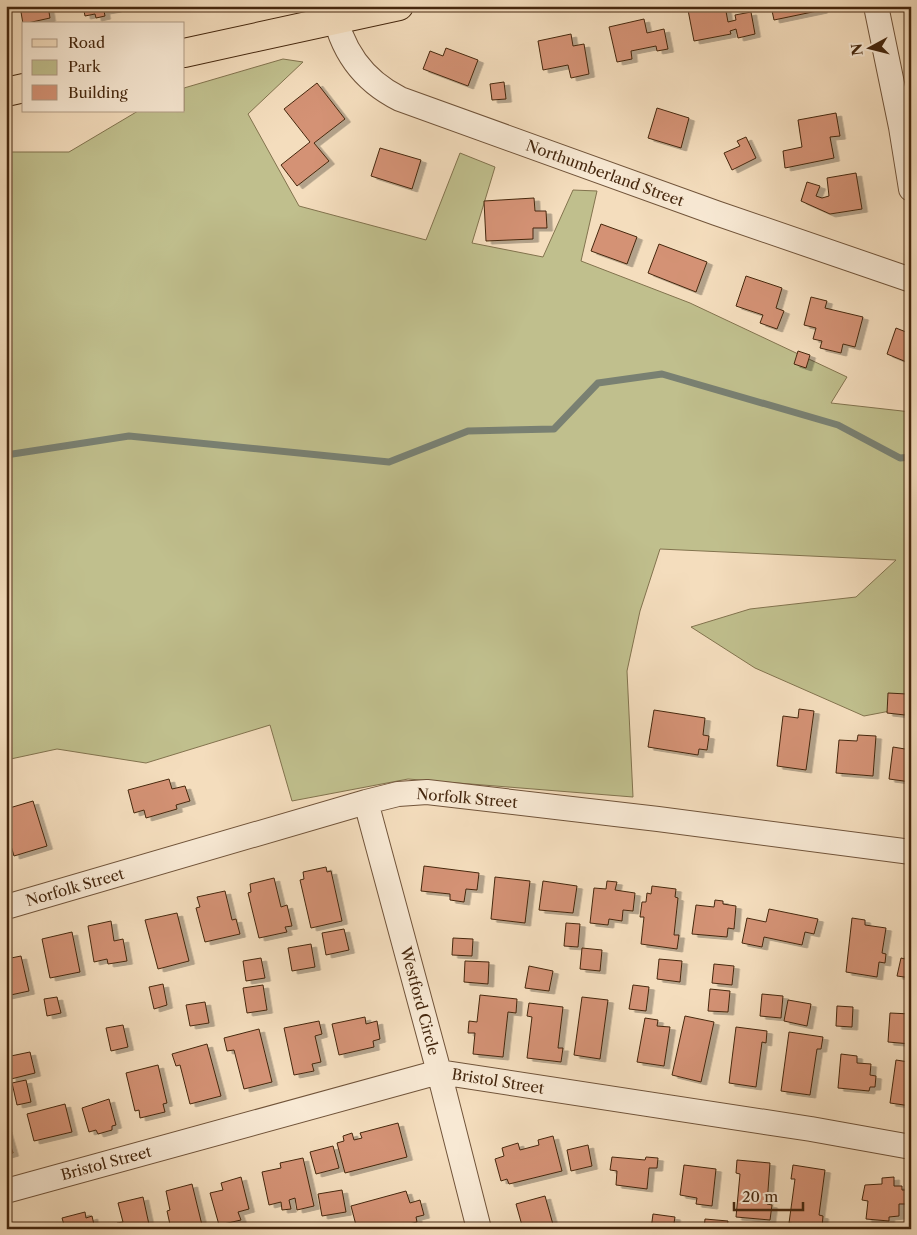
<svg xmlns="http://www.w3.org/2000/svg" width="917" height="1235" viewBox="0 0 917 1235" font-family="'Libre Caslon Text',serif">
  <defs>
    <filter id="shadow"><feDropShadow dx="5.5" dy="3" stdDeviation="0" flood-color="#0004"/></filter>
  </defs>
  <rect width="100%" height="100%" fill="#f4ddbd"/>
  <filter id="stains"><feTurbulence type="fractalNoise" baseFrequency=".004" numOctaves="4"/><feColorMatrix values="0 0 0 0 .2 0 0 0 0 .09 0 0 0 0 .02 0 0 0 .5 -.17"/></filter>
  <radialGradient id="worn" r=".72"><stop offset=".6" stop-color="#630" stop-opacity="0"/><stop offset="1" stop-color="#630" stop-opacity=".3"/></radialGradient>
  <path fill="#c0bf8d" stroke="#82734e" d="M283,59L303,62L248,114L299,206L426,240L460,153L495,167L472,243L543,257L573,190L597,191L581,261L690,303L847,377L831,403L911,412V707L864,716L755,668L691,627L750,609L856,597L896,560L660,549L640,611L627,671L633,797L408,779L292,801L270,725L146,763L57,749L6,760V152H69L138,111H184V88Z"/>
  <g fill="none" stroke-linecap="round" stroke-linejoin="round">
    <path stroke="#798072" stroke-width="7" d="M6,455L129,436L389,462L468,431L554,429L598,383L662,374L838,425L900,458L911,457"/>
  </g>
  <path fill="#d49275" stroke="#45270e" filter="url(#shadow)" d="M20,6H48L50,18L23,24Z
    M83,6H116V9L104,11L105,16L96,18L95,14L85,16Z
    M707,6H725L728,22L736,20L735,15L751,12L755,34L738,38L736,29L730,31L731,34L694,41L688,10Z
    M771,6H821L822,10L774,20Z
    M644,19L647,33L664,29L668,49L657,51L656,46L631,51L632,59L617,62L609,27Z
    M571,34L573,46L584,44L589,74L571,78L568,65L543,70L538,41Z
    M446,48L478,60L468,86L423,69L430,51L443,56Z
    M504,82L506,99L492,100L490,84Z
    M317,83L345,119L314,143L329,161L297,186L281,165L310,142L284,109Z
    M657,108L689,118L681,148L648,138Z
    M836,113L840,136L830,137L834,158L785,168L783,151L802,147L798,120Z
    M746,137L756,158L732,170L724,153L740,146L737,141Z
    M380,148L421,160L412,189L371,176Z
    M856,173L862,209L830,214L801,201L807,182L820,186L816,196L822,198L829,196L827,178Z
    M534,198L535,211H546L547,228H533V239L486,241L484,201Z
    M601,224L637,237L627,264L591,251Z
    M659,244L707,262L696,292L648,273Z
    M746,276L782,288L776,308L784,311L777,329L760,323L763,315L736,306Z
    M811,297L827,301L825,308L863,317L855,347L843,344L841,353L820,348L822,341L813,339L816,328L804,325Z
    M896,328L911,334V371L906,369L909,363L887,354Z
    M798,351L810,355L806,368L794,364Z
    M888,693L907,694L905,715L887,713Z
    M799,709L814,711L806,770L777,766L783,716L798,718Z
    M654,710L705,718L703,735L709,736L707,750L699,749L698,755L648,747Z
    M858,735L876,736L873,776L836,773L839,740L857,741Z
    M893,747L911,750V782L889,779Z
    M169,779L172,789L185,786L190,801L176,805L177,809L146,818L144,810L134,813L128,790Z
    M33,801L47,846L14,856L6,829V809Z
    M424,866L479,873L477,890L466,889L464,902L450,900V894L421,891Z
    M326,867L327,872L331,871L342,921L311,928L300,880L304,879L303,872Z
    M495,877L530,881L525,923L491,919Z
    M274,878L281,907L287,905L292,926L285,927L287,932L259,938L248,893L251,892L250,884Z
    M543,881L577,886L573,913L539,910Z
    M607,881L617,882L615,890L635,893L633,911L623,910L622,921L609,919L608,925L590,923L594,888L606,889Z
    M652,886L676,889L675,897L678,898L674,935H679L677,949L641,944L644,917H640L642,902H646L647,893L651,894Z
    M225,891L232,920L236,919L240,934L205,942L196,908L200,907L197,897Z
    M715,900L723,901V904L736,906L734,929L728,928L727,937L692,934L696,905L714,907Z
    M769,909L818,919L814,934L805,932L802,945L764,937L762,947L742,943L747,918L766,922Z
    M177,913L189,961L158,969L145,920Z
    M852,918L865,920V925L886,928L882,953L886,954L885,963L879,962L877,977L846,972Z
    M111,921L114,941L123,939L127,961L108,964L107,959L94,962L88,926Z
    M566,923L580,924L578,947L564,946Z
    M344,929L349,950L326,955L322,933Z
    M909,929L911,930V978L897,976L901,958L905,959Z
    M72,932L80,972L50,978L42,939Z
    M453,938L473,939L472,956L452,955Z
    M311,944L315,967L292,971L288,948Z
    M582,948L602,950L600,971L580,969Z
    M21,956L29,991L6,996V959Z
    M261,958L265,978L246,981L243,961Z
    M659,959L682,961L680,982L657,979Z
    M465,961L489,962L488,984L464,982Z
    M714,964L734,966L732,985L712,983Z
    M529,966L553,971L549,991L525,988Z
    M163,984L167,1005L154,1009L149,987Z
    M263,985L267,1010L247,1013L243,988Z
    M633,985L649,987L646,1011L629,1009Z
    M710,989L730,991L728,1012L708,1011Z
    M762,994L783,996L781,1018L760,1016Z
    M480,995L517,999L516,1013L508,1012L503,1057L473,1054L475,1033H468L469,1021L477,1022Z
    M57,997L61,1013L47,1016L44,999Z
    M582,997L608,1000L600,1059L574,1055Z
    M788,1000L811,1004L807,1026L784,1021Z
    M205,1002L209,1023L190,1026L186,1005Z
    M529,1003L563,1007L558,1048H563L561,1062L527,1058L532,1017L527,1016Z
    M837,1006L853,1007L852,1027L836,1026Z
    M890,1013L911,1014V1044L888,1042Z
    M685,1016L714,1022L701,1082L672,1075Z
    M365,1017L366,1024L377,1021L380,1039L373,1041L374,1047L339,1055L332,1024Z
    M645,1018L658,1020L657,1026L670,1027L664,1066L637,1062Z
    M319,1021L322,1034L315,1036L321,1062L312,1064L314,1071L294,1075L284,1028Z
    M123,1025L128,1047L111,1051L106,1028Z
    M736,1027L767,1031L766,1043L762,1042L756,1087L729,1083Z
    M259,1029L272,1082L244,1089L234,1050L227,1051L224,1038Z
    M789,1032L823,1037L821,1049H817L810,1095L781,1091Z
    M207,1044L221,1096L190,1104L180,1065L176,1066L172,1054Z
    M30,1052L35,1073L11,1079L6,1057Z
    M841,1054L857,1056V1063L871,1064L870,1075L876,1076L875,1087H870L869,1091L838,1088Z
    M896,1060L909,1062L908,1068L911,1069V1106L890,1103Z
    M158,1065L167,1103L163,1104L165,1112L140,1118L139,1110L135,1111L126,1073Z
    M26,1080L31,1102L17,1105L12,1083Z
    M109,1099L116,1125L112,1126V1130L98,1134L96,1130L89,1132L82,1108Z
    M65,1104L72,1132L34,1141L27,1114Z
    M398,1123L407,1157L345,1173L337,1143L344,1141L343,1136L352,1133L354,1140L362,1138L360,1133Z
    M6,1129L13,1153L6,1155Z
    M553,1136L562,1171L509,1184L507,1179L501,1181L495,1159L504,1156L502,1148L518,1143L520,1150L539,1145L538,1140Z
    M588,1145L592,1166L571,1171L567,1150Z
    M333,1146L339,1168L316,1174L310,1152Z
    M612,1157L645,1160L646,1157L658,1158L657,1168H649L647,1189L616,1185L617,1171L610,1170Z
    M303,1158L314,1206L297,1210L295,1198L289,1200L291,1209L282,1210L281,1202L269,1205L262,1172L281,1168L280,1163Z
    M737,1160L770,1163L767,1204L772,1205L770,1220L736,1217L740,1174L736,1173Z
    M684,1165L716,1169L712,1206L696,1204L697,1198L680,1195Z
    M793,1165L825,1170L819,1215L823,1216L822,1228L789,1223L795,1179H791Z
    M241,1177L249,1209L238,1212L241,1220L219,1225L210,1193L223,1190L221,1183Z
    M894,1177V1186H902V1190H909L910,1204H899V1216L889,1217V1221L866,1219L868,1201L862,1200L865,1185L882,1184V1178Z
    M192,1184L202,1225L192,1228L191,1224L171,1229L167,1211L170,1210L166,1191Z
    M342,1190L346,1212L322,1216L318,1194Z
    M406,1191L410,1203L420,1200L424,1215L416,1217L417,1222L388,1229H357L351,1206Z
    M545,1196L554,1228L523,1229L516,1204Z
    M143,1197L150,1229H118L117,1223L123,1222L118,1203Z
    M85,1212L86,1218L92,1216L95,1229H61V1226L64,1225L62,1218Z
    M653,1214L675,1217L673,1229H651Z
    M705,1219L728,1221L727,1229H704Z"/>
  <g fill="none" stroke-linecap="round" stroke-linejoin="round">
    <defs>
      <path id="minor" d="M333,6C340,48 362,80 400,99L716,213L911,280
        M876,6L901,127L911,189
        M366,802L439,1072L479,1229
        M6,907L366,802L398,794L427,792L658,819L911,852
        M6,1191L439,1072L811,1129L911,1147"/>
      <path id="primary" d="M184,53L399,6
        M6,92L24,88"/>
    </defs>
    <use href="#minor" stroke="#71543a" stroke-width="26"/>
    <use href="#primary" stroke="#45270e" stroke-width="30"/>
    <use href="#minor" stroke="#f8e9d4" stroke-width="24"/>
    <use href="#primary" stroke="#f4ddbd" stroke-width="28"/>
  </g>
  <g text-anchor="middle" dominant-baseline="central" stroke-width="4" stroke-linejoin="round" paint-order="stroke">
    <g font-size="15" fill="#45270e" stroke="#f8e9d4">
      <text transform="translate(605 173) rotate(20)">Northumberland Street</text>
      <text transform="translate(467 798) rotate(5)">Norfolk Street</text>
      <text transform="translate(75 887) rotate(-16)">Norfolk Street</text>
      <text transform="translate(420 1001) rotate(75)">Westford Circle</text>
      <text transform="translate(498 1081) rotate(9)">Bristol Street</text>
      <text transform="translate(106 1163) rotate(-15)">Bristol Street</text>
    </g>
  </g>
  <rect width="917" height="1235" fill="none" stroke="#f4ddbd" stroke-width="25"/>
  <rect x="8" y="8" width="902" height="1220" fill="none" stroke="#45270e" stroke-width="2.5"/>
  <rect x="12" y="12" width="892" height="1210" fill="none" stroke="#45270e"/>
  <rect x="22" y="22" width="162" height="90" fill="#f8e9d4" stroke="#b09b85"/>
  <rect x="32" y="39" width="25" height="8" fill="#f4ddbd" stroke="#b09b85"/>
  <text x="68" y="48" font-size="15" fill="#45270e">Road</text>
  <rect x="32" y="60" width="25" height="15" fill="#c0bf8d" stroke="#b09b85"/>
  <text x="68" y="72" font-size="15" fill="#45270e">Park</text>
  <rect x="32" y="85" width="25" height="15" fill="#d49275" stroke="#b09b85"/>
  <text x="68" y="98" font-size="15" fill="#45270e">Building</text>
  <g transform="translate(870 48) rotate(263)" stroke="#f8e9d4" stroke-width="4" paint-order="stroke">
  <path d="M0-4L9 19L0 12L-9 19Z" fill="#45270e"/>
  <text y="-8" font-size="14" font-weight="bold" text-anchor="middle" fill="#45270e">N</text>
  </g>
  <path d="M734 1202v8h69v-8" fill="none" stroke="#45270e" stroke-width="2.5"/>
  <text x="742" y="1202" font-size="15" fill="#45270e" stroke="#f8e9d4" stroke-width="4" paint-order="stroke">20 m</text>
  <rect width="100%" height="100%" filter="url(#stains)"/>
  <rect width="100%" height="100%" fill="url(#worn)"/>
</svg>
